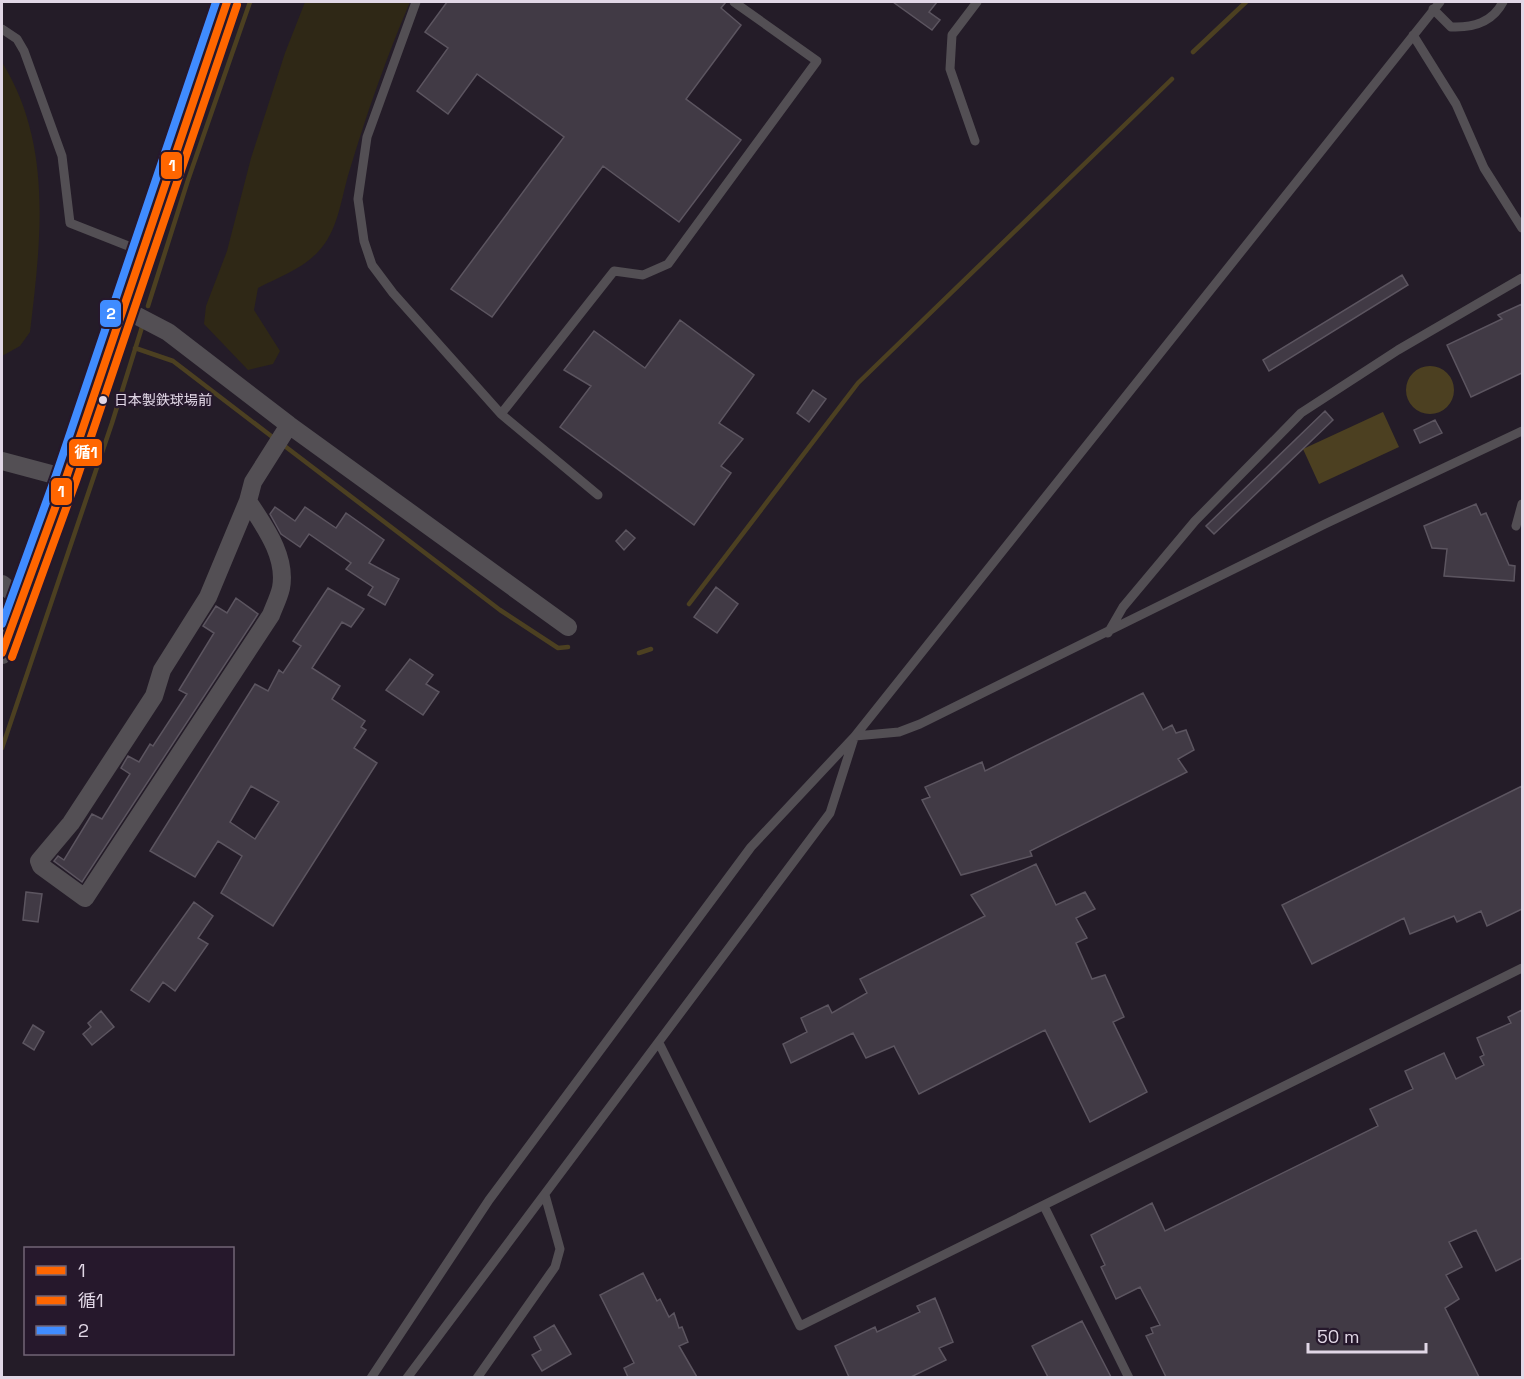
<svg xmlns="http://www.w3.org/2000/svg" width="1524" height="1379" viewBox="0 0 1524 1379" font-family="'Space Grotesk','Noto Sans JP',sans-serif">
  <rect width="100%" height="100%" fill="#241c28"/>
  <path fill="#2f2816" d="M305,2H410C387,56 367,112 350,169C341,197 339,231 317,253C300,270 279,277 258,288L254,310L280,351L273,364L248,370L204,324L206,306L227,251L251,158L285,53Z
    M2,62C53,145 41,239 30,332L20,346L2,356Z"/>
  <path fill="#4c4021" d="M1406 390a24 24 0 1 1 48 0a24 24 0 1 1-48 0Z
    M1383,412L1399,447L1319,484L1303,449Z"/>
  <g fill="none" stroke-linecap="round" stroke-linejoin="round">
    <path stroke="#4c4021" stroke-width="4.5" d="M1193,52L1246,2
      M148,306L188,180L250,2
      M135,348L173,361L275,439
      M282,444L500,610L558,648L568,647
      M689,604L858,383L1172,79
      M639,653L651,649
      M2,748L112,423L142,327"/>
  </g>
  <path fill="#413a45" stroke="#5c5560" stroke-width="1.5" fill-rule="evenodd" d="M447,2H726L721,8L741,25L686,99L741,140L679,222L603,166L492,317L451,289L564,137L477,74L448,114L417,91L448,48L425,32Z
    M893,2H937L929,12L940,20L932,30Z
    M1402,275L1408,285L1269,371L1263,360Z
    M1522,304V373L1471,397L1447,345L1502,319L1498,315Z
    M680,320L754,375L719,423L743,439L721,466L731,473L694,525L560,427L591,386L564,370L594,331L645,368Z
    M813,390L826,399L809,422L797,413Z
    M1325,411L1333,420L1214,534L1206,526Z
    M1435,420L1442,433L1420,443L1414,430Z
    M1476,504L1481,515L1486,513L1509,565L1515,566L1514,581L1444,576L1447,549L1432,548L1424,526Z
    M275,507L295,521L305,507L336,528L346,513L384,540L369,563L399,579L385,605L368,595L373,587L346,569L351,563L309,534L300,547L281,534L270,514Z
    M626,530L635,538L624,550L616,541Z
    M716,587L738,604L717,633L694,617Z
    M328,588L364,609L351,627L342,622L312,668L340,686L332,699L365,721L361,727L366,730L354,748L377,763L273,926L221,893L242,856L218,841L195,877L150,851L255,684L268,691L279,670L283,673L301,646L293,641ZM251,786L279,802L255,839L230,822Z
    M236,598L258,614L82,882L54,861L58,856L64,860L92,814L102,819L130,774L121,768L128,756L139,762L150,744L153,746L187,694L179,690L214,633L203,626L216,606L227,613Z
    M410,659L433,675L426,684L439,692L423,715L386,690Z
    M1143,693L1163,730L1172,725L1176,733L1186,730L1194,750L1178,759L1187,772L1030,851L1032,856L961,875L922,800L930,797L925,787L982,762L985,771Z
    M1522,786V909L1487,926L1481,911L1457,922L1454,916L1410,934L1404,918L1312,964L1282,905Z
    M1036,864L1056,905L1085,892L1095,909L1076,918L1087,938L1076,943L1092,979L1105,975L1124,1017L1113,1022L1147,1092L1090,1122L1045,1030L919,1094L894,1046L866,1058L853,1033L791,1063L783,1044L807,1032L801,1018L828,1005L832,1013L867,993L860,979L985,916L971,895Z
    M26,892L42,894L38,922L23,920Z
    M194,902L213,916L198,938L208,944L175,991L163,982L149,1002L131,990Z
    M1522,1010V1258L1496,1271L1476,1230L1449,1242L1462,1267L1446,1275L1459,1299L1445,1308L1479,1377H1166L1146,1336L1153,1333L1151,1328L1160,1325L1140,1287L1116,1299L1101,1267L1105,1265L1091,1235L1152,1203L1165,1231L1378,1126L1370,1109L1413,1089L1405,1071L1444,1053L1456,1079L1484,1065L1480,1057L1484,1055L1477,1038L1511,1023L1508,1017Z
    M101,1011L114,1027L92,1045L83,1034L91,1027L88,1023Z
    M33,1025L44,1032L34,1050L23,1043Z
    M643,1273L657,1301L660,1299L669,1317L674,1313L679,1328L682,1327L688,1342L679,1346L697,1377H628L624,1368L634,1363L600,1295Z
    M935,1298L953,1342L939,1348L946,1360L911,1377H849L835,1346L875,1327L877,1332L920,1312L917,1306Z
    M1082,1321L1111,1377H1048L1032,1346Z
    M554,1325L571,1354L542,1371L532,1355L541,1350L534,1337Z"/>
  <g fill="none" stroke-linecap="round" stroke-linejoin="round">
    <path stroke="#534f54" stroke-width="9" d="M416,2L367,137L358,199L364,241L372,265L393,293L501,414L598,495
      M1433,9L1451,27C1473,28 1492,23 1503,2
      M2,29L17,39L24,51L62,156L70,223L141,251
      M1413,35L1456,104L1484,168L1522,228
      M975,141L950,69L952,35L977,2
      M501,414L614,271L643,275L668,264L817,61L734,2
      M1516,526L1522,504
      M1108,633L1123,607L1195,521L1301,413L1398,350L1522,278
      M855,736L899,732L920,724L1325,524L1522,431
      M659,1043L800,1326L1522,968
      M1044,1206L1129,1378
      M371,1378L489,1200L751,847L855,736L1440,2
      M407,1378L830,813L854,738
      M477,1378L555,1267L560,1249L545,1195"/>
    <path stroke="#534f54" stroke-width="18" d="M122,308L168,332L289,425L568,627
      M2,461L66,478
      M248,501L208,597L162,670L154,696L71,823L39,861L41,866L85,898L271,615C274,607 279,597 281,588C287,556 264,526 248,501L253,482L289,425
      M2,584L21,600"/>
    <path stroke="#534f54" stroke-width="22" d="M2,653L66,478L227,2"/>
    <defs>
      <path id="bus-1" d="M2,653L66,478L227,2"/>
      <path id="bus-2" d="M12,657L76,481L237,5"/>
      <path id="bus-3" d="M2,624L56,475L216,2"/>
    </defs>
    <use href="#bus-1" stroke="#26182c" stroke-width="12"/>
    <use href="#bus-2" stroke="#26182c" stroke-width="12"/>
    <use href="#bus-3" stroke="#26182c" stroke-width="12"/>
    <use href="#bus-1" stroke="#f60" stroke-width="8"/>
    <use href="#bus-2" stroke="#f60" stroke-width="8"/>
    <use href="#bus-3" stroke="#408cff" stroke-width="8"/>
  </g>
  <circle fill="#e1d7e6" stroke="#26182c" stroke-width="2" cx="103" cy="400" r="5"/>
  <g text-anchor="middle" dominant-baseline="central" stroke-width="4.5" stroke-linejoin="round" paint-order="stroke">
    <g font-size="14" fill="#e1d7e6" stroke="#26182c" text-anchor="start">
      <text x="114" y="400">日本製鉄球場前</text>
    </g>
  </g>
  <g stroke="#26182c" stroke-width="2">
    <rect x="160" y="151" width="23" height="29" rx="6" fill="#f60"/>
    <rect x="99" y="299" width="23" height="29" rx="6" fill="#408cff"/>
    <rect x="68" y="438" width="35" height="29" rx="6" fill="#f60"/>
    <rect x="50" y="477" width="23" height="29" rx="6" fill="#f60"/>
  </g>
  <g font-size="16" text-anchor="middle" font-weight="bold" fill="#fff">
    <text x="172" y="171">1</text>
    <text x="111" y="319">2</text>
    <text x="86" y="458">循1</text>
    <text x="61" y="497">1</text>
  </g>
  <rect width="1524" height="1379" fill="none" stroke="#e1d7e6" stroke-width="6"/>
  <rect x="24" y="1247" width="210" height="108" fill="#26182c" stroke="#716476" stroke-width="1.5"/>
  <rect x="36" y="1266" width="30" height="9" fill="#ff6600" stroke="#716476" stroke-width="1.5"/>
  <text x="78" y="1277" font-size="18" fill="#e1d7e6">1</text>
  <rect x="36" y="1296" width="30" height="9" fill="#ff6600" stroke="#716476" stroke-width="1.5"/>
  <text x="78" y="1307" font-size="18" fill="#e1d7e6">循1</text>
  <rect x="36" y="1326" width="30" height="9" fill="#408cff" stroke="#716476" stroke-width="1.5"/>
  <text x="78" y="1337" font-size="18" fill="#e1d7e6">2</text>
  <path d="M1308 1343v9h118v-9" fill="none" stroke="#e1d7e6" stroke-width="3"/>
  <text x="1317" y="1343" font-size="18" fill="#e1d7e6" stroke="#26182c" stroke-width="4.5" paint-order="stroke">50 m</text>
</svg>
